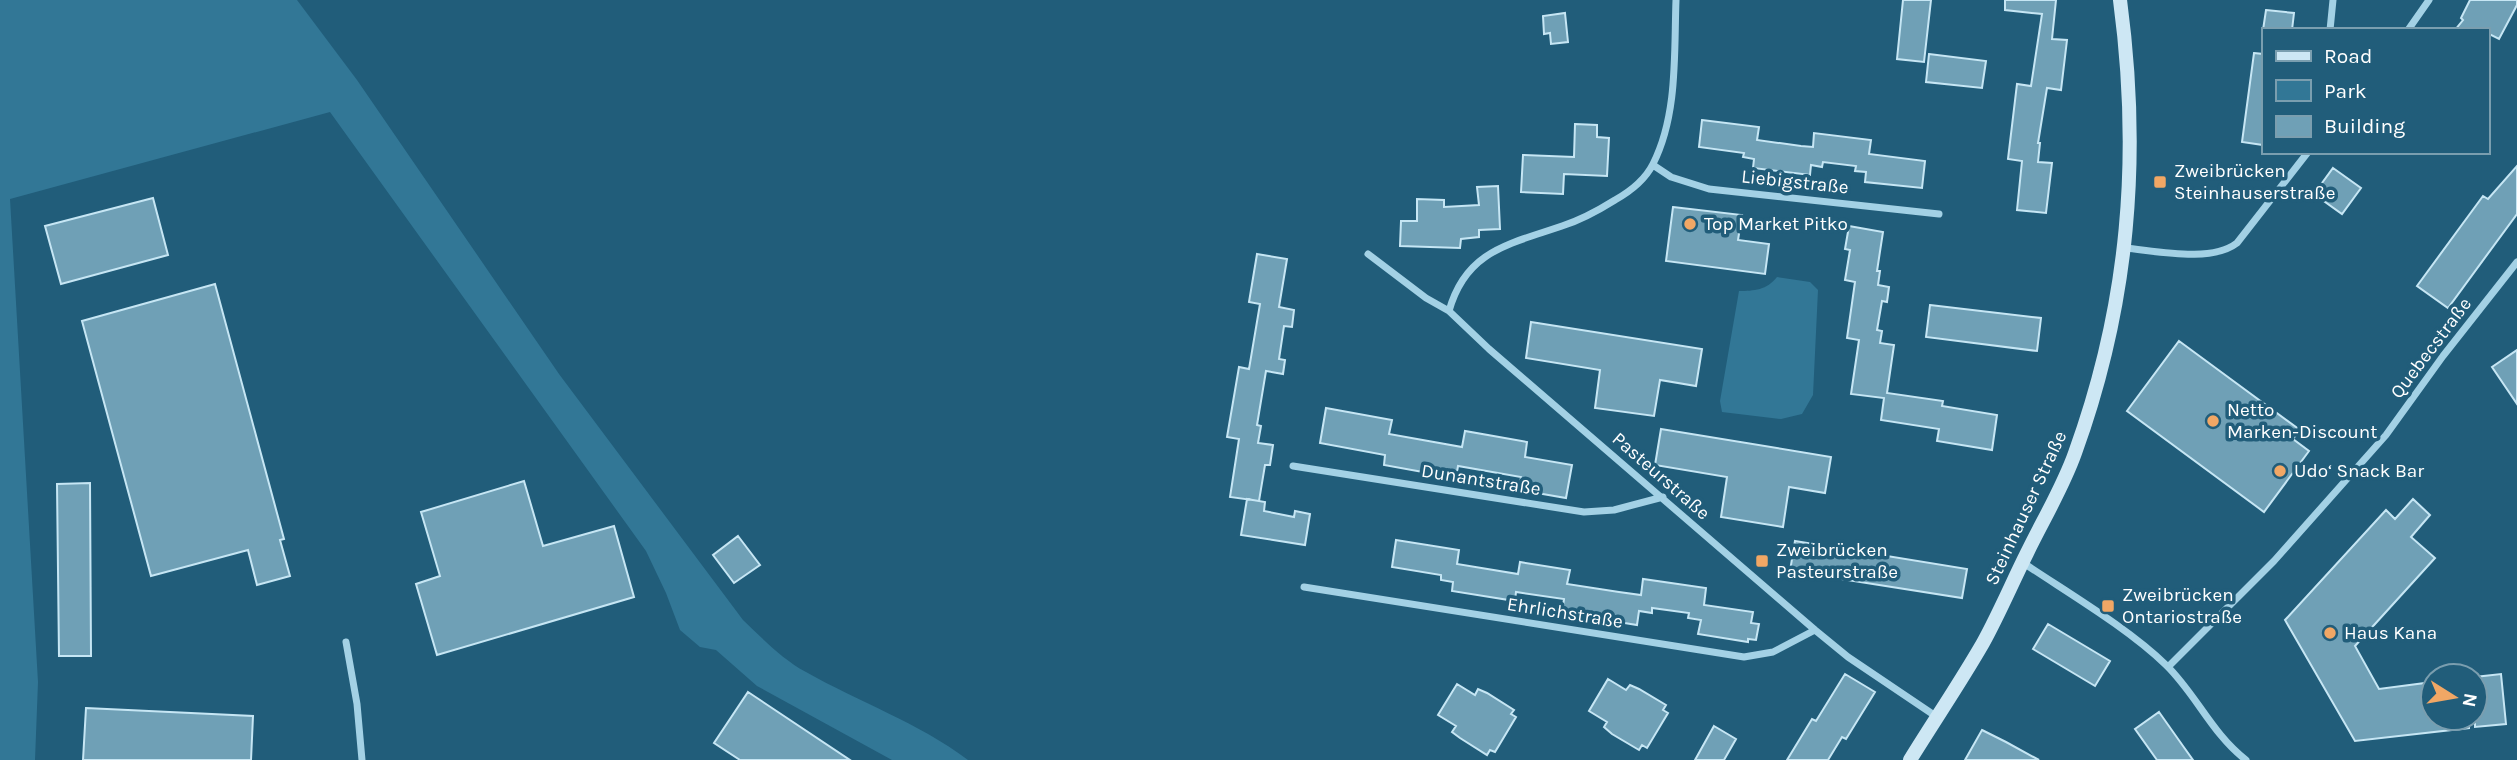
<svg xmlns="http://www.w3.org/2000/svg" width="2517" height="760" viewBox="0 0 2517 760" font-family="Karla,sans-serif">
  <rect width="100%" height="100%" fill="#215d7a"/>
  <path fill="#327796" d="M0,0H297L357,80L559,374L743,620C762,638 782,659 806,672C859,702 919,723 968,760H892L757,686L716,650L700,647L680,630L666,593L646,551L330,112L10,199L38,682L35,760H0Z
    M1777,277L1810,282L1818,290L1813,395L1802,414L1781,419L1722,412L1720,401L1739,291C1754,291 1767,290 1777,277Z"/>
  <path fill="#6fa0b6" stroke="#c6e6f4" stroke-width="2" d="M1903,0H1931L1924,62L1897,59Z
    M2005,0H2056L2052,39L2067,40L2061,90L2047,88L2038,143H2040L2038,162L2052,163L2046,213L2017,210L2022,161L2008,159L2017,84L2031,86L2042,14L2005,10Z
    M2470,0H2517V5L2499,39L2487,33V30H2455L2463,20L2461,18Z
    M2266,10L2294,13L2292,30H2263Z
    M1565,13L1568,42L1551,44L1550,33L1544,34L1543,16Z
    M2254,53L2263,54V145L2242,142Z
    M1929,54L1986,61L1982,88L1926,82Z
    M1702,120L1759,127L1757,140L1801,146L1813,147L1814,133L1871,140L1869,154L1925,161L1922,188L1865,182L1866,172L1855,171L1856,166L1823,162L1822,167L1811,165L1810,175L1753,168L1754,159L1743,157L1744,153L1699,147Z
    M1575,124L1597,125V137L1609,138L1607,176L1564,174L1563,194L1521,192L1523,155L1574,157Z
    M2517,166V214L2448,308L2417,286L2483,196L2488,199Z
    M2333,168L2361,188L2342,214L2314,194Z
    M1498,186L1500,229L1479,230V237L1461,239L1460,248L1400,246L1401,221H1417V199L1444,200V207L1479,205L1477,187Z
    M153,198L168,255L61,284L45,226Z
    M1673,207L1742,215L1738,240L1769,244L1765,274L1666,261Z
    M1849,226L1883,232L1877,271H1880L1878,285L1889,287L1887,302L1882,301L1877,330L1882,331L1880,343L1894,345L1887,393L1943,401L1942,406L1997,415L1992,450L1937,441L1939,429L1881,420L1884,398L1851,394L1859,340L1847,338L1855,282L1845,280L1850,250L1845,249Z
    M1257,254L1287,259L1279,307L1294,310L1292,327L1284,326L1279,359L1285,360L1283,374L1266,371L1257,425L1261,426L1258,443L1273,445L1270,465H1265L1259,501L1230,497L1239,439L1227,437L1239,367L1249,369L1260,304L1249,302Z
    M215,284L284,539L280,540L290,576L257,585L248,550L151,576L82,321Z
    M1930,305L2041,318L2037,351L1926,337Z
    M1531,322L1702,349L1696,386L1660,380L1654,416L1595,408L1600,370L1526,358Z
    M2179,341L2300,430L2293,439L2309,451L2264,512L2127,411Z
    M2517,350V404L2492,367Z
    M1326,408L1392,420L1389,434L1462,447L1465,431L1527,442L1525,457L1572,465L1566,498L1519,490L1521,477L1458,466L1456,478L1384,465L1385,455L1320,443Z
    M1661,429L1831,457L1825,493L1789,487L1783,527L1721,517L1727,477L1655,465Z
    M524,481L543,546L614,526L634,597L437,655L416,584L440,576L421,512Z
    M90,483L91,656H59L57,484Z
    M1247,499L1265,502L1264,511L1294,517L1295,511L1310,514L1305,545L1241,535Z
    M2413,499L2430,515L2411,537L2435,558L2355,646L2379,689L2433,682V718H2469V728L2355,741L2285,620L2386,510L2395,519Z
    M738,536L760,565L734,583L713,555Z
    M1396,540L1459,550L1457,564L1518,574L1520,562L1570,570L1567,584L1619,592L1641,595L1643,579L1706,588L1704,605L1753,612L1751,623L1759,624L1756,640L1748,639V642L1698,634L1701,620L1688,618L1689,613L1652,608V613L1639,611L1637,625L1618,622V619L1562,613L1564,599L1516,592L1515,601L1452,591L1453,582L1441,580V575L1392,567Z
    M1795,541L1967,569L1962,598L1790,571Z
    M2048,624L2110,661L2095,686L2033,649Z
    M1845,674L1875,692L1846,739L1842,737L1828,760H1787L1812,719L1816,721Z
    M2501,674L2506,724L2475,727V677Z
    M1608,679L1626,690L1630,685L1639,689L1666,705L1663,710L1668,713L1647,748L1642,745L1639,750L1612,734L1604,727L1607,722L1589,711Z
    M1457,684L1475,695L1478,689L1487,693L1514,710L1511,714L1516,717L1495,752L1490,750L1487,755L1460,738L1452,732L1456,726L1438,715Z
    M748,692L850,760H740L714,743Z
    M86,708L253,716L251,760H83Z
    M2159,712L2183,746L2193,760H2157L2135,729Z
    M1714,726L1736,739L1724,760H1695Z
    M1982,730L2006,742L2039,760H1965Z"/>
  <g fill="none" stroke-linecap="round" stroke-linejoin="round">
    <path stroke="#a3d1e5" stroke-width="7" d="M2330,30L2333,0
      M2408,30L2429,0
      M1653,165L1671,177L1709,189L1939,214
      M2125,248C2157,251 2211,263 2237,243L2308,152
      M1368,254L1426,298L1449,311L1489,349L1815,630L1848,657L1937,717
      M1449,311C1466,250 1510,244 1562,226C1581,220 1599,210 1615,200C1631,191 1645,180 1653,164C1678,115 1674,53 1676,0
      M1293,466L1584,512L1614,510L1663,497
      M2022,562C2068,593 2128,628 2166,665C2196,694 2212,734 2246,760
      M1304,587L1744,657L1773,652L1815,630
      M346,642L357,704L362,760
      M2168,667L2274,561L2386,435L2443,356L2517,262"/>
    <path stroke="#cde7f4" stroke-width="14" d="M1910,760C1934,721 1960,683 1983,643C1999,614 2012,583 2027,553C2043,520 2063,487 2075,453C2129,304 2141,157 2120,0"/>
  </g>
  <g fill="#f1a765" stroke="#215d7a" stroke-width="2.5">
    <rect x="2153" y="175" width="14" height="14" rx="3.5"/>
    <circle cx="1690" cy="224" r="7"/>
    <circle cx="2213" cy="421" r="7"/>
    <circle cx="2280" cy="471" r="7"/>
    <rect x="1755" y="554" width="14" height="14" rx="3.5"/>
    <rect x="2101" y="599" width="14" height="14" rx="3.5"/>
    <circle cx="2330" cy="633" r="7"/>
  </g>
  <g text-anchor="middle" dominant-baseline="central" stroke-width="7" stroke-linejoin="round" paint-order="stroke">
    <g font-size="19" fill="#fff" stroke="#215d7a" text-anchor="start">
      <text x="2174" y="171">Zweibrücken<tspan x="2174" dy="22">Steinhauserstraße</tspan></text>
      <text x="1704" y="224">Top Market Pitko</text>
      <text x="2227" y="410">Netto<tspan x="2227" dy="22">Marken-Discount</tspan></text>
      <text x="2294" y="471">Udo‘ Snack Bar</text>
      <text x="1776" y="550">Zweibrücken<tspan x="1776" dy="22">Pasteurstraße</tspan></text>
      <text x="2122" y="595">Zweibrücken<tspan x="2122" dy="22">Ontariostraße</tspan></text>
      <text x="2344" y="633">Haus Kana</text>
    </g>
    <g font-size="19" fill="#fff" stroke="#215d7a">
      <text transform="translate(1795 182) rotate(6)">Liebigstraße</text>
      <text transform="translate(2431 348) rotate(-53)">Quebecstraße</text>
      <text transform="translate(1661 476) rotate(41)">Pasteurstraße</text>
      <text transform="translate(1481 480) rotate(9)">Dunantstraße</text>
      <text transform="translate(2026 508) rotate(-65)">Steinhauser Straße</text>
      <text transform="translate(1565 613) rotate(9)">Ehrlichstraße</text>
    </g>
  </g>
  <rect x="2262" y="28" width="228" height="126" fill="#215d7a" stroke="#7a9eaf" stroke-width="2"/>
  <rect x="2276" y="51" width="35" height="10" fill="#cde7f4" stroke="#7a9eaf" stroke-width="2"/>
  <text x="2324" y="63" font-size="21" fill="#ffffff">Road</text>
  <rect x="2276" y="80" width="35" height="21" fill="#327796" stroke="#7a9eaf" stroke-width="2"/>
  <text x="2324" y="98" font-size="21" fill="#ffffff">Park</text>
  <rect x="2276" y="116" width="35" height="21" fill="#6fa0b6" stroke="#7a9eaf" stroke-width="2"/>
  <text x="2324" y="133" font-size="21" fill="#ffffff">Building</text>
  <g transform="translate(2454 697) rotate(101)"><circle r="33" fill="#215d7a" stroke="#7a9eaf" stroke-width="2"/>
  <path d="M0-5L12 26L0 18L-12 26Z" fill="#f1a765"/>
  <text y="-10" font-size="19" font-weight="bold" text-anchor="middle" fill="#ffffff">N</text>
  </g>
</svg>
